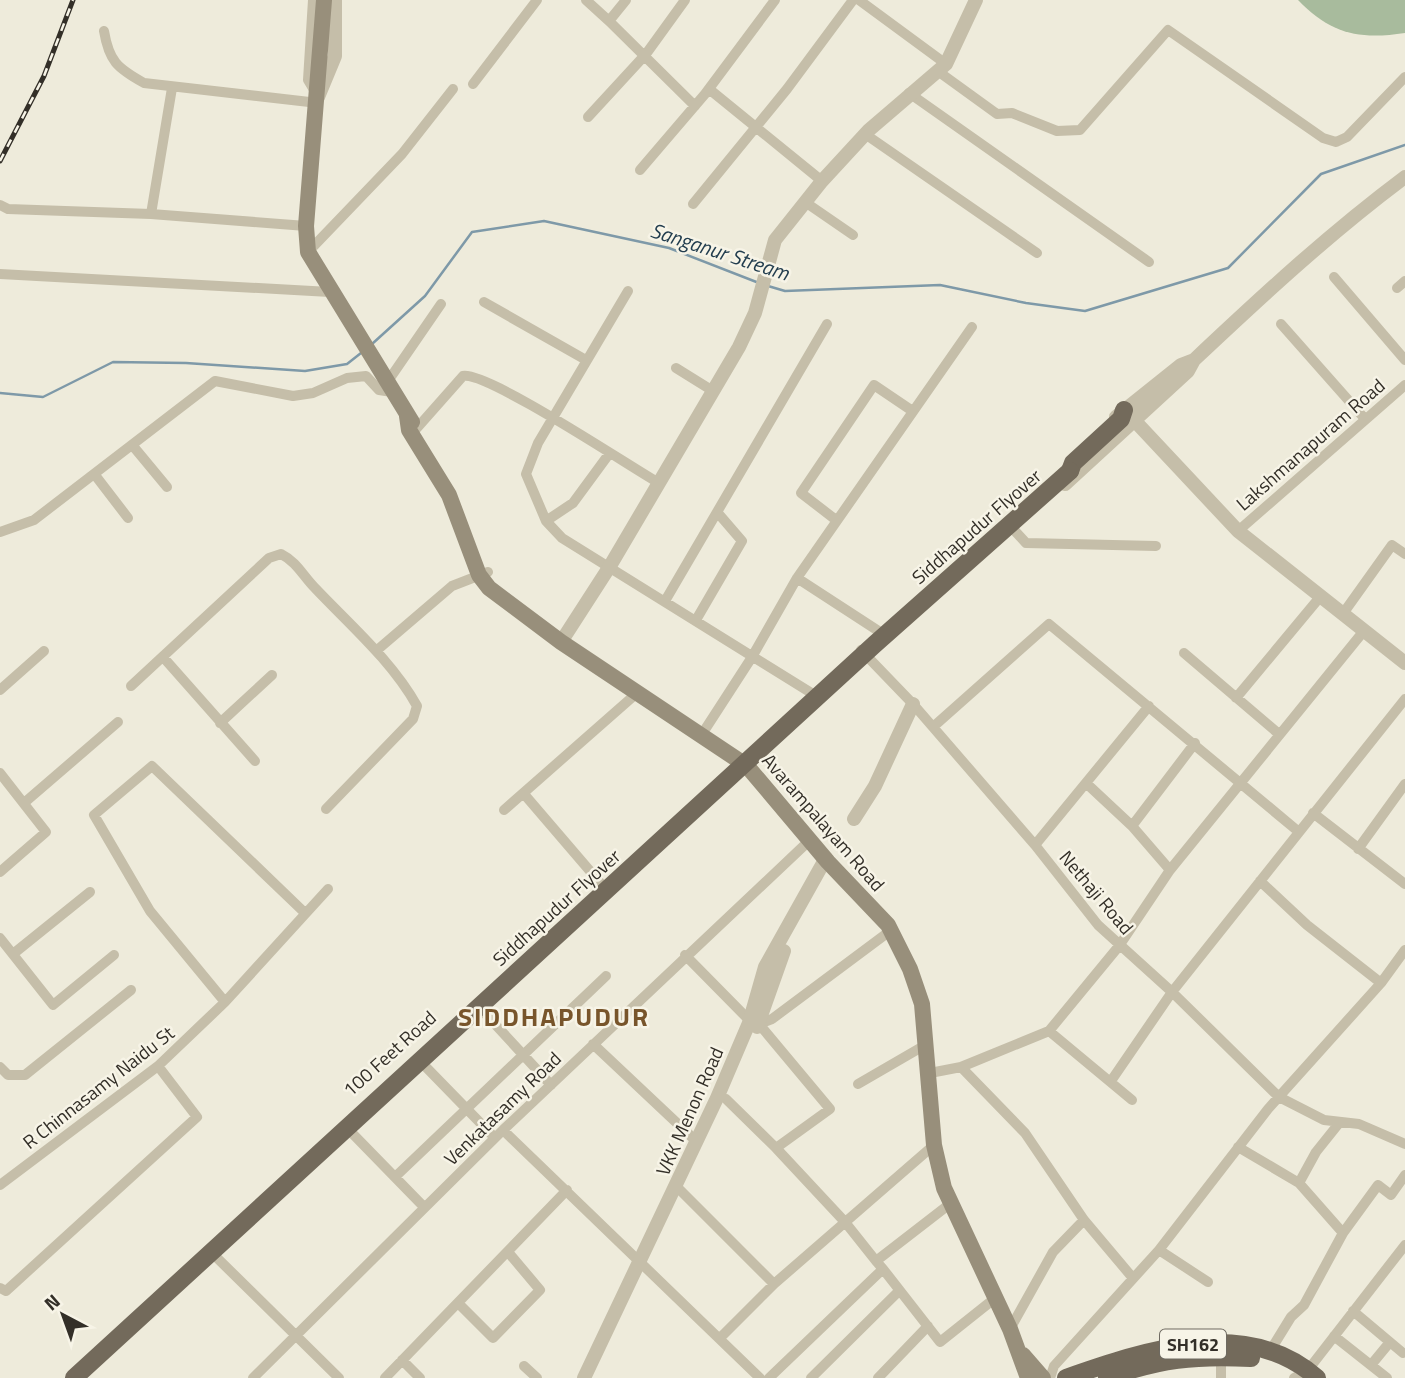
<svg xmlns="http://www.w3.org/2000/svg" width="1405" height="1378" viewBox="0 0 1405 1378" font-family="'Titillium Web',sans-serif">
  <rect width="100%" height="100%" fill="#eeebdb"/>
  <path fill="#a8bb9d" d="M1298,0H1405V33C1359,40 1331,34 1298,0Z"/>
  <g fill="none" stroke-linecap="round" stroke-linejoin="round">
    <path stroke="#7e99a8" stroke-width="2.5" d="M768,286L785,291L940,285L1026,303L1085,311L1228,268L1321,174L1405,145
      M372,344L425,296L472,232L544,221L669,248L759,283
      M0,393L43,397L113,362L186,363L305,371L347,364L361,353"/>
    <path stroke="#c5bea9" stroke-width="10" d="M313,0L308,80L317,95
      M586,0L609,21L626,0
      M859,0L946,64
      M609,21L695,106
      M104,31C109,61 117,68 144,83L318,103
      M939,72L997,114L1012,113L1057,131L1080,130L1168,30L1323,138L1336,142L1347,137L1405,77
      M473,84L537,0
      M709,89L822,181
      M909,93L1149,262
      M588,117L646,54L685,0
      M865,134L1037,253
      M640,170L705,94L775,0
      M805,202L853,235
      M693,204L787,89L853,0
      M0,205L8,209L151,214L306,226
      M151,214L172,88
      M308,252L402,154L453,89
      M0,274L330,292
      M1334,277L1405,360
      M1397,288L1405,281
      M628,291L538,443L526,474L546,521L562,538L813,694
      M484,302L586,360
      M1281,324L1365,419
      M676,368L713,391
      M386,384L441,304
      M417,428L463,376C487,371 629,466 659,483
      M133,446L167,487
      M95,475L128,518
      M836,520L801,493L874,385L911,410
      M546,521L573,503L609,454
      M1014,530L1026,543L1156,546
      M1238,531L1405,385
      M0,532L34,520L215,381L293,396L313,393L347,378L366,376L379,390L392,392
      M797,578L880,632
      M665,601L827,324
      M1342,615L1392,545L1405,554
      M696,620L742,541L717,512
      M861,650L913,704L1035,845L1098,925L1172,992L1279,1097L1324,1120L1359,1124L1405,1144
      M376,651L452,586L488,572
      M1184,653L1279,734
      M163,657L255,761
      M131,686L269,558L281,554C297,562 303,576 315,588C350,625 392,661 417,706L413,719L326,809
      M0,690L44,651
      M1236,698L1320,597
      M220,723L272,675
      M933,727L1049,624L1299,832
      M706,728L752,657L797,578L972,327
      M0,773L46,832L0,872
      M1086,783L1132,826L1170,870
      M524,794L602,885
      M24,803L118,722
      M504,810L637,693
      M1313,813L1405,884
      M1132,826L1195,743
      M1035,845L1149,706
      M1358,849L1405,784
      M1260,881L1307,925L1381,983
      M0,938L53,1005L114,955
      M13,954L90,892
      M685,955L752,1023
      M225,1002L150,911L94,815L152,766L305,913
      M481,1009L551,1085
      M1049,1031L1132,1100
      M593,1044L696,1141
      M422,1063L495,1138
      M0,1067L8,1075H25L131,990
      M961,1067L1025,1133L1084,1220L1132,1277
      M930,1073L961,1067L1049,1031L1119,946L1170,870L1363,632
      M1111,1081L1172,992L1405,699
      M858,1084L927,1044
      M726,1099L776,1148L830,1109L759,1024L772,1019L890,931
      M349,1130L424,1207
      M503,1130L760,1378
      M1238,1147L1299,1183L1316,1152L1340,1122
      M776,1148L845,1222L876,1261
      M395,1177L606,976
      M1299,1183L1343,1233
      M0,1185L158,1066L225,1002L328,889
      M676,1186L774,1284
      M209,1250L339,1378
      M1159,1250L1208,1282
      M883,1269L940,1342L994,1299
      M0,1288L6,1291L197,1117L158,1066
      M458,1303L493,1338L540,1290L508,1252
      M1353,1311L1403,1353
      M1010,1329L1053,1252L1084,1220
      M1334,1336L1387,1378
      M720,1338L774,1284L934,1145
      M1270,1351L1291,1317L1304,1305L1343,1233L1378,1185L1391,1195L1405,1175
      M402,1360L420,1378
      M1371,1365L1390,1342
      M524,1366L537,1378
      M253,1378L503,1130L811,839
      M385,1378L567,1190
      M769,1378L883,1269L876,1261L951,1203
      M811,1378L899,1291
      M878,1378L928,1326
      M1050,1378L1054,1366L1159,1250L1268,1109L1381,983L1405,950
      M1221,1378V1353
      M1294,1378L1308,1370L1405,1245"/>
    <path stroke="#c5bea9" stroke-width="14" d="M318,97L335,56V0
      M1116,417L1181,365L1194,360
      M1134,420L1238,531L1405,663
      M1065,484L1188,371L1194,360C1262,296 1330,233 1405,177
      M561,642L610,566L739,347L755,313L775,240L822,181L869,130L946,64L976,0
      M854,819L875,786L913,704
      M757,1027L784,951
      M584,1378L717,1098L749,1023L765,967L826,858"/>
    <path stroke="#988f7b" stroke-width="16" d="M324,0L306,226L308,252L412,422
      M407,416L409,430L449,495L479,575L489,588L561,642L747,766L828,862L888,925L910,969L922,1004L934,1145L944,1188L1010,1329L1028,1378
      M1023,1355L1043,1378"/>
    <path stroke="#736a5b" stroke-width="18" d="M1070,471L1073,463L1121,419L1124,410
      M1066,1378C1143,1351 1246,1315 1317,1378
      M1107,1378C1159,1359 1195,1355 1251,1358"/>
    <defs>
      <path id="rail" d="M0,161L44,76L73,0"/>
    </defs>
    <use href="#rail" stroke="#332f28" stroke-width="5"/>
    <use href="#rail" stroke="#f7f4e7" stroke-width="2.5" stroke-dasharray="8" stroke-linecap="butt"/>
    <path stroke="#736a5b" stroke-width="18" d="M74,1378L875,644L1070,471"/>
  </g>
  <g text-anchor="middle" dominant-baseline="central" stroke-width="5" stroke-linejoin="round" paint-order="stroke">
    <rect fill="#f7f4e7" stroke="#6e6a61" stroke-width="2" x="1160" y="1329.5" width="66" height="29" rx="5"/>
    <g font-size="18" font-weight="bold" fill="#332f28">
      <text x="1193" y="1344">SH162</text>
    </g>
    <g font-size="19" fill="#332f28" stroke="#f7f4e7">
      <text transform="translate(1310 444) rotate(-41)">Lakshmanapuram Road</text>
      <text transform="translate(976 526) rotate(-41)">Siddhapudur Flyover</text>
      <text transform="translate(824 822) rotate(49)">Avarampalayam Road</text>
      <text transform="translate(1097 892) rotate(50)">Nethaji Road</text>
      <text transform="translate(556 907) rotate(-42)">Siddhapudur Flyover</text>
      <text transform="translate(389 1053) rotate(-42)">100 Feet Road</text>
      <text transform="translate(98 1087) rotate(-38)">R Chinnasamy Naidu St</text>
      <text transform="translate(502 1108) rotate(-44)">Venkatasamy Road</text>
      <text transform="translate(689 1111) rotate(-66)">VKK Menon Road</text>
    </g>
    <g font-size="21" font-style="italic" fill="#233e4f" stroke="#f7f4e7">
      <text transform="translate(720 251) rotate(18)">Sanganur Stream</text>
    </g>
    <g font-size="26" font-weight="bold" letter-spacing="2" fill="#78552b" stroke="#f7f4e7">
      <text x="554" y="1016">SIDDHAPUDUR</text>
    </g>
  </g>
  <g transform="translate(63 1315) rotate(319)" stroke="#f7f4e7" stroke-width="5" paint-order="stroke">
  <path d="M0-5L12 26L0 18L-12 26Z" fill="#332f28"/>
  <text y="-10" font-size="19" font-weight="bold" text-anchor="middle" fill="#332f28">N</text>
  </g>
</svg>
